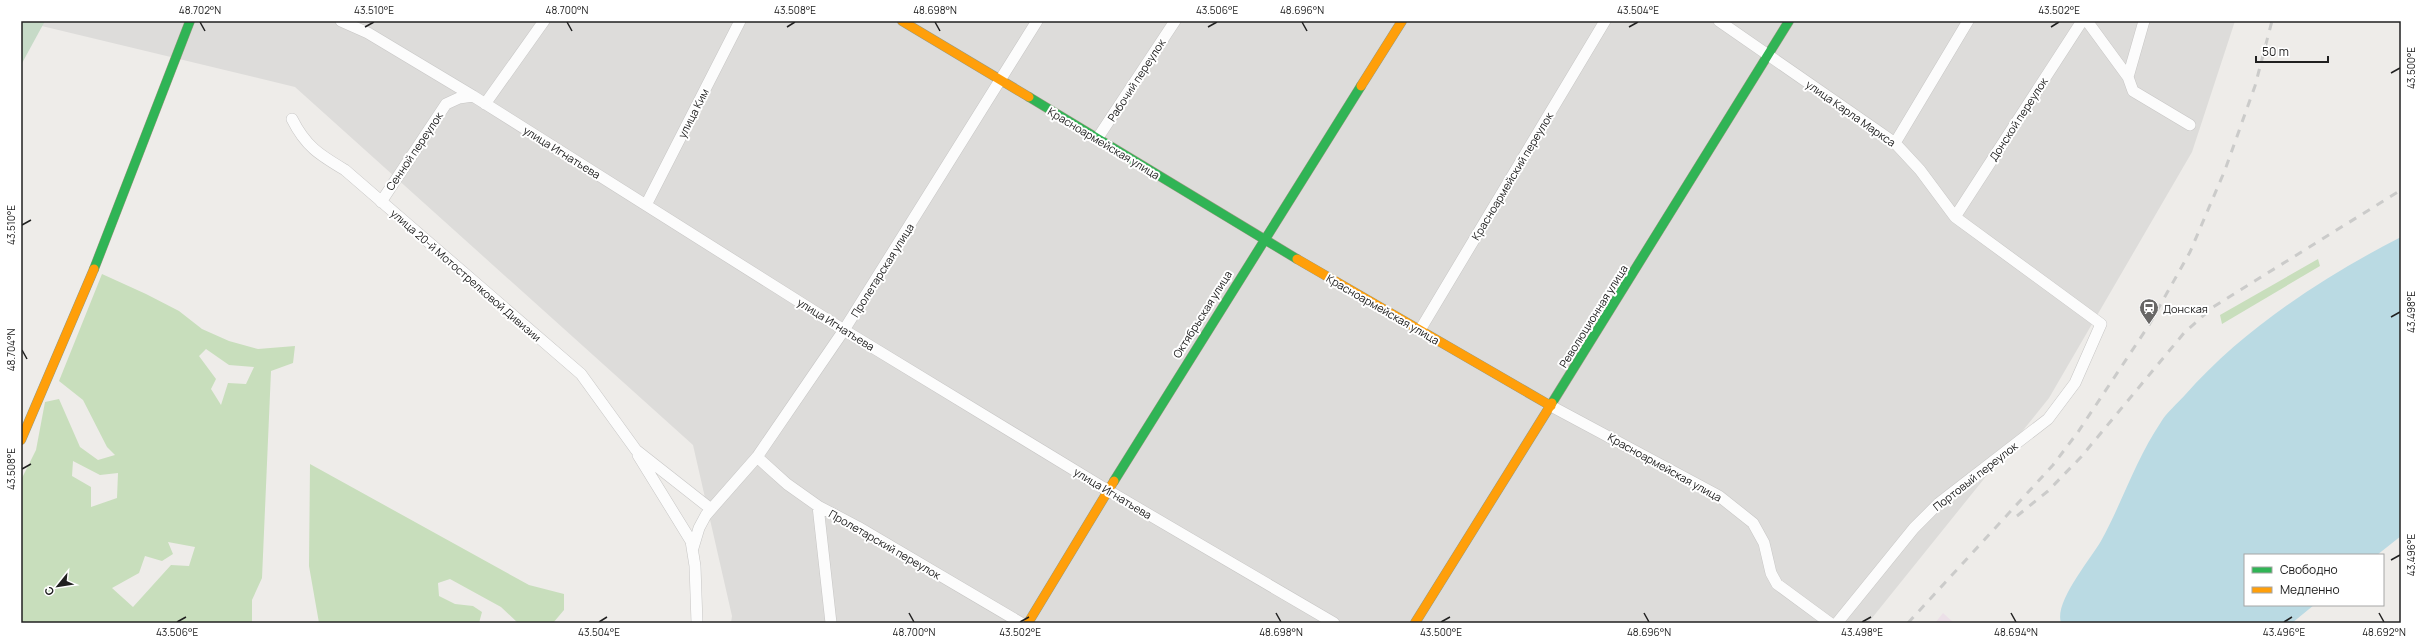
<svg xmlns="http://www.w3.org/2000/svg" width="2422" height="644" viewBox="0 0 2422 644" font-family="Manrope,sans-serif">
  <rect width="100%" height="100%" fill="#eeece9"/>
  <path fill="#dddcda" d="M21,21H2235L2192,152L2049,398L1868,623H731L732,616L693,445L295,87Z"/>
  <path fill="#ece0e8" d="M1943,613L1954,623H1935Z"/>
  <path fill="#c8debc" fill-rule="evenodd" d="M2318,259L2320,266L2222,324L2220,315Z
    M102,274L146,294L179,311L202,329L229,341L258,349L295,346L293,363L271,371L262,578L252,600V623H21V480L36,450L45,402L59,399L80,447L98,460L115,455L107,447L83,400L59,381ZM206,349L229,365L254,367L246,384L228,383L221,405L211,389L216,379L199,356ZM73,461L100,475L118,473L117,498L91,507V487L72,476ZM168,542L195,547L189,566L171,565L133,607L112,588L139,573L145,556L162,561L173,554Z
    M310,464L529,585L564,594V610L553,623H518L501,607L450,579L438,583L439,596L455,604L473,606L482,612L479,623H319L309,566Z"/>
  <path fill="#c6dac7" d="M21,21H45L21,65Z"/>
  <path fill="#badae3" d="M2401,237V536L2377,555H2245V605H2314L2292,623H2061C2054,602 2090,560 2101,541C2122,503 2136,459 2161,422C2167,412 2177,404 2185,395C2243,329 2323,277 2401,237Z"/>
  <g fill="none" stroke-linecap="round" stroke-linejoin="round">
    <defs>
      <path id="street" d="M341,21L368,33L473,96L844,330L1107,490L1334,623
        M1719,21L1895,143L1920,170L1955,217L2101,324L2075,383L2048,419L1939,503L1914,528L1837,623
        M2087,21L2128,77L2133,91L2190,125
        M2128,77L2144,21
        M485,104L544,21
        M292,119C306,147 320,155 345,170L581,374L636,450L711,509
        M1097,139L1175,21
        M1895,143L1968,21
        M381,202L446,104L459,98L473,96
        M646,205L740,21
        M1955,217L2082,21
        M1420,330L1605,21
        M1551,406L1719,496L1753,523L1764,543L1771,573L1777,584L1830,623
        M638,455L691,541L695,566L697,623
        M757,457L787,484L818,506L858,527L1021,623
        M818,506L831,623
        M693,548L699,528L706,515L757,457L844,330L1037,21"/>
      <path id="fast" d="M1029,97L1297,259
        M94,269L190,21
        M1552,403L1789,21
        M1114,481L1361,86"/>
      <path id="slow" d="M902,21L1029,97
        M1361,86L1402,21
        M1297,259L1551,406
        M21,440L94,269
        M1028,623L1114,481
        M1415,623L1552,403"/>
    </defs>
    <use href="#street" stroke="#c7c6c5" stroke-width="12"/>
    <use href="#fast" stroke="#97997f" stroke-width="10"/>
    <use href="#slow" stroke="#97997f" stroke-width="10"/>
    <use href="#street" stroke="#fcfcfc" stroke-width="11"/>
    <use href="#fast" stroke="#30b455" stroke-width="9"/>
    <use href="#slow" stroke="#ff9f0a" stroke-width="9"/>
    <path stroke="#cbcbca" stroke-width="3" stroke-dasharray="8 8" stroke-linecap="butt" d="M2017,516L2048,491L2081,457L2184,333L2213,307L2401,190
      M1908,623L2053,465L2078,432L2149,325L2190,252L2225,170L2255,86L2272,21"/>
  </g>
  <path fill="none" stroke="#202020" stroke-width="1.5" d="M200,22L205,31M567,22L572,31M935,22L940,31M1302,22L1307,31M365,27L374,22M787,27L795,22M1208,27L1217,22M1629,27L1638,22M2051,27L2059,22M2391,73L2400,68M22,225L31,220M2391,317L2400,312M22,350L27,359M22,469L31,464M2391,560L2400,555M909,613L914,622M1276,613L1281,622M1644,613L1649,622M2011,613L2016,622M2379,613L2384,622M177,622L186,617M599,622L607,617M1020,622L1029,617M1441,622L1450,617M1862,622L1871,617M2284,622L2292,617"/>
  <defs>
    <symbol id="station-pin" viewBox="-11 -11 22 30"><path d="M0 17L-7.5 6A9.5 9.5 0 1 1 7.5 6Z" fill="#686766" stroke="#fff"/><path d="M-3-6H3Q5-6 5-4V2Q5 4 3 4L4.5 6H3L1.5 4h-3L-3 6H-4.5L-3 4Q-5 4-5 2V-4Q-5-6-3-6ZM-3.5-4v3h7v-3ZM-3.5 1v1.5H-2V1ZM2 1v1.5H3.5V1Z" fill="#fff"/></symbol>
  </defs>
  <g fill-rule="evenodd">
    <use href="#station-pin" x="2138" y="297" width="22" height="30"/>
  </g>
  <g text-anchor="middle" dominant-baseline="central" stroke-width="4" stroke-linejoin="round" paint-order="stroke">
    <g font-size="11" fill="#202020" stroke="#fff">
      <text transform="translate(1136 80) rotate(-57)">Рабочий переулок</text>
      <text transform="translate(693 113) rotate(-63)">улица Ким</text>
      <text transform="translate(1851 113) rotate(35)">улица Карла Маркса</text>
      <text transform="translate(2018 119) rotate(-57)">Донской переулок</text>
      <text transform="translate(1104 143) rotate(31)">Красноармейская улица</text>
      <text transform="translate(414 151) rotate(-56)">Сенной переулок</text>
      <text transform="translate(562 152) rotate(32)">улица Игнатьева</text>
      <text transform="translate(1512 176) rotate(-59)">Красноармейский переулок</text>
      <text transform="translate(882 270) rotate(-58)">Пролетарская улица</text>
      <text transform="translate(466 275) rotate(41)">улица 20-й Мотострелковой Дивизии</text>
      <text transform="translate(1383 309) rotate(30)">Красноармейская улица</text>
      <text transform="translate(1202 314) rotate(-58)">Октябрьская улица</text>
      <text transform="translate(1593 316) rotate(-58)">Революционная улица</text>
      <text transform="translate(836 324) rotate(32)">улица Игнатьева</text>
      <text transform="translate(1665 467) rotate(29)">Красноармейская улица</text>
      <text transform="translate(1975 476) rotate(-38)">Портовый переулок</text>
      <text transform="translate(1113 493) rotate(31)">улица Игнатьева</text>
      <text transform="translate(885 544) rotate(30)">Пролетарский переулок</text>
    </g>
    <g font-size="11" fill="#202020" stroke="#fff" text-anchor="start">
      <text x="2163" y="308">Донская</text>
    </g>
  </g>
  <rect width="2422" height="644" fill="none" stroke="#ffffff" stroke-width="44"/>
  <rect x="2244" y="554" width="140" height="52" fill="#ffffff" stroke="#a6a6a6"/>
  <rect x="2252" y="567" width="20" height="6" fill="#30b455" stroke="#a6a6a6"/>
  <text x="2280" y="574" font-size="12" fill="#202020">Свободно</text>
  <rect x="2252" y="587" width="20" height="6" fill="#ff9f0a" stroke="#a6a6a6"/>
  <text x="2280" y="594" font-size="12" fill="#202020">Медленно</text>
  <g transform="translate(58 586) rotate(240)" stroke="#ffffff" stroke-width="3" paint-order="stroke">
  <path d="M0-3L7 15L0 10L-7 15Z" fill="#202020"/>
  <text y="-6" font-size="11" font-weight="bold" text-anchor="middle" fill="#202020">С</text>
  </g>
  <path d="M2256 56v6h72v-6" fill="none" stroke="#202020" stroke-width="2"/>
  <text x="2262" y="56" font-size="12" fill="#202020" stroke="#ffffff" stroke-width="3" paint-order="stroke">50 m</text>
  <rect x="22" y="22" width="2378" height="600" fill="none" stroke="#202020" stroke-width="1.5"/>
  <g font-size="10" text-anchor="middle" fill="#202020">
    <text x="200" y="14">48.702°N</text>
    <text x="374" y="14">43.510°E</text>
    <text x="567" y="14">48.700°N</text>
    <text x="795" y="14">43.508°E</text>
    <text x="935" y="14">48.698°N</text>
    <text x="1217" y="14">43.506°E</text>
    <text x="1302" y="14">48.696°N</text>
    <text x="1638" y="14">43.504°E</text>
    <text x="2059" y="14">43.502°E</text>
    <text transform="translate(2411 68) rotate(-90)" y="4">43.500°E</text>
    <text transform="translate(11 225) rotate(-90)" y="4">43.510°E</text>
    <text transform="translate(2411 312) rotate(-90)" y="4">43.498°E</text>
    <text transform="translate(11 350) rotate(-90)" y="4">48.704°N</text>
    <text transform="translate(11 469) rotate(-90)" y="4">43.508°E</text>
    <text transform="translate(2411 555) rotate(-90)" y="4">43.496°E</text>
    <text x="177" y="636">43.506°E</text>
    <text x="599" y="636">43.504°E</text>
    <text x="914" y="636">48.700°N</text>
    <text x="1020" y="636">43.502°E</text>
    <text x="1281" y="636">48.698°N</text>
    <text x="1441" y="636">43.500°E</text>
    <text x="1649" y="636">48.696°N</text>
    <text x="1862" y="636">43.498°E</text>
    <text x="2016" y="636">48.694°N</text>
    <text x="2284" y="636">43.496°E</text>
    <text x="2384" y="636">48.692°N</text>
  </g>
</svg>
